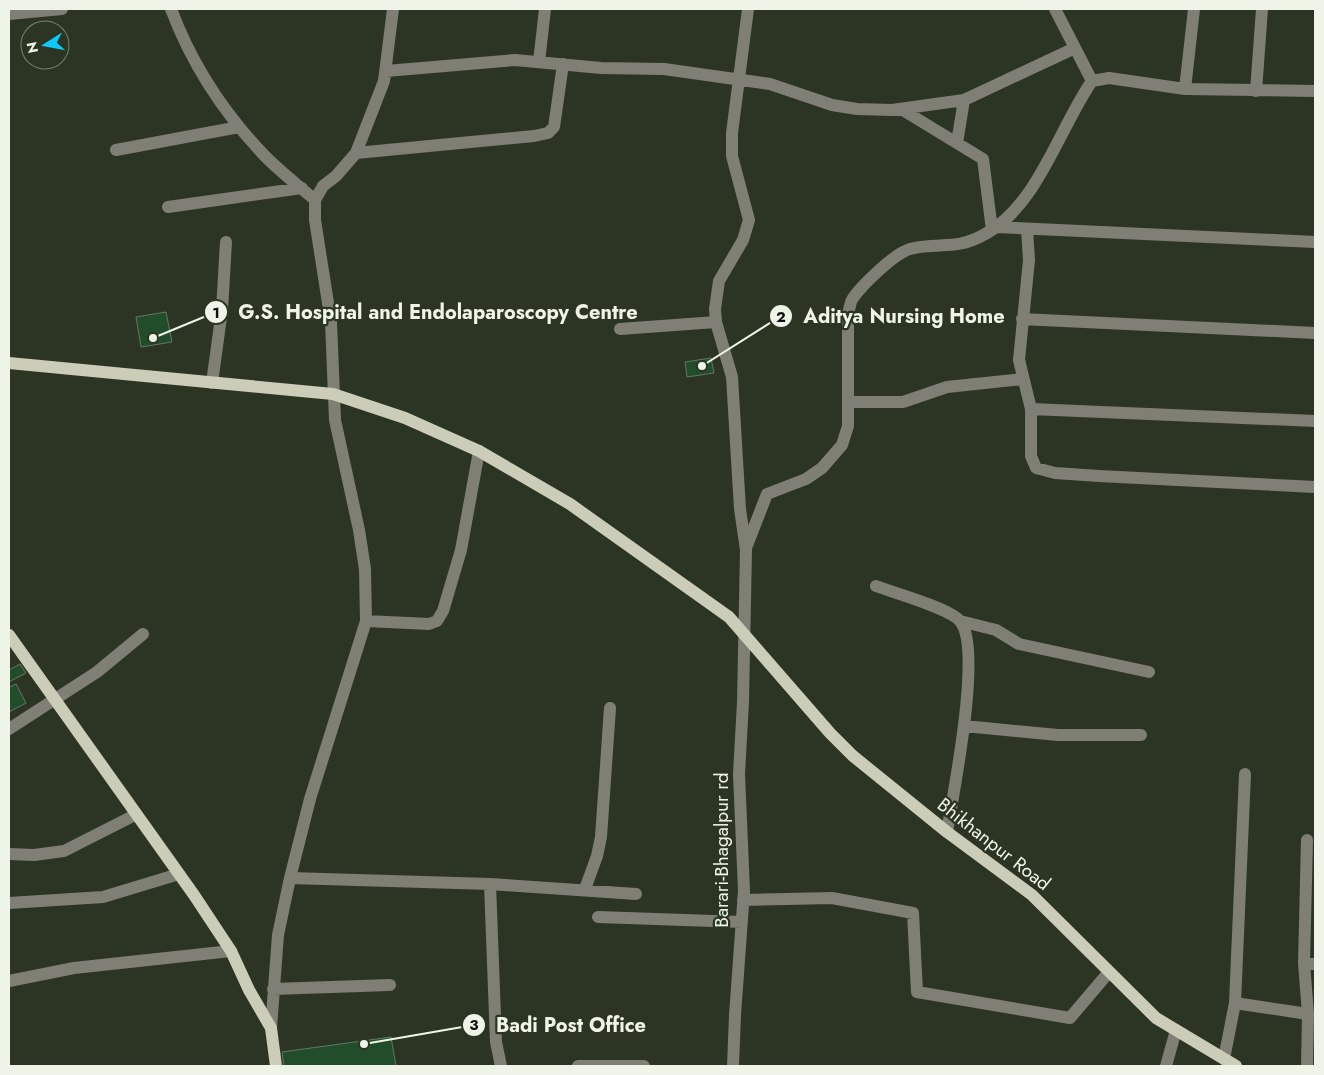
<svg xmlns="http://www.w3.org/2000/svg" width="1324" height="1075" viewBox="0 0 1324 1075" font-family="Jost,sans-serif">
  <rect width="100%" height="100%" fill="#2c3523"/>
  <path fill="#224d2a" stroke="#657767" d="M166,312L172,342L141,347L136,317Z
    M711,358L714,373L687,377L685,362Z
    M20,664L26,673L9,682V670Z
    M16,684L26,703L9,712V687Z
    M391,1037L396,1066H284L282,1052Z"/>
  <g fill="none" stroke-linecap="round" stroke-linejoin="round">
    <path stroke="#7f7f75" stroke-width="12" d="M171,9C191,62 223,112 263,154C279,171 298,185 315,200
      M1055,9L1092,81
      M9,14L62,9
      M539,62L545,9
      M386,71L515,60L601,68L664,69L770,84L832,105L857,109L892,110L964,100
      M1185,89L1194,9
      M1256,91L1262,9
      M901,109L983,159L992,230
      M957,143L964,100L1075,48
      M116,150L239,127
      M356,153L534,136L548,133L554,127L563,64
      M168,207L302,188
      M997,227L1315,242
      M1027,229L1029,260L1019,360L1031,409V456L1036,468L1055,473L1099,476L1315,487
      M1022,319L1315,333
      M620,329L716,322
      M212,383L222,310L226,242
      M849,402H903L947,387L1023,379
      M1031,409L1315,421
      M746,548L767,494L806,479L822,468L842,445L848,426V313C850,308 850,302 853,298C862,285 895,253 910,249C940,241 955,252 987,233C1038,204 1060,127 1092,81L1109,78L1185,89L1315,91
      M876,586C894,593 949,608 960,621C983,648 953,794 947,832
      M366,621L429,624L437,621L443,611L461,550L479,451
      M960,621L996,630L1019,644L1149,672
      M964,726L1058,735H1141
      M9,729L97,672L143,634
      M9,854L34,855L64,851L135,815
      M290,878L490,884L636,894
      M490,884L496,1042L501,1066
      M585,889L597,856L601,837L610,708
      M743,900L832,898L913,913L917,992L1070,1018L1109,972
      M9,903L103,897L179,874
      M598,917L742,922
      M1304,963L1307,840
      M9,981L74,968L231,951
      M273,989L390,985
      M1235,1003L1245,774
      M271,1028L278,935L290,878L310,799L366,621L365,569L359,530L335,420L331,322L315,220V200L323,186L336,176L356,153L384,81L393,9
      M1224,1059L1235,1003L1308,1014L1304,963L1315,964
      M578,1066H644
      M733,1066L735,1015L744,891L739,774L743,702L746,550L740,509L732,377L716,322L715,309L719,281L743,240L749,220L732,156V133L748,9
      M1166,1066L1176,1030
      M1307,1066L1308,1014"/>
    <path stroke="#cccdb9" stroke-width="12" d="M9,363L333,394L405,418L479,451L570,504L729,617L830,733L853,756L947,832L1032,895L1156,1018L1236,1066
      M9,635L194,895L231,951L249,990L271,1028L276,1066"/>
  </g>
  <g text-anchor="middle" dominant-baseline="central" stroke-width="4.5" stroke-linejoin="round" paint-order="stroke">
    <g font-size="19" fill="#eef4e8" stroke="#2c3523">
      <text transform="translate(994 844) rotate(38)">Bhikhanpur Road</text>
      <text transform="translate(721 850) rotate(-90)">Barari-Bhagalpur rd</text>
    </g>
  </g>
  <path fill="none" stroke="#eef4e8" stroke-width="2" d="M153 338L216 312M702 366L781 316M364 1044L474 1025"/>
  <g fill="#eef4e8" stroke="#2c3523" stroke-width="2">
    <circle cx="153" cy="338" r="5"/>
    <circle cx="702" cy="366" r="5"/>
    <circle cx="364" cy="1044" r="5"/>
    <circle cx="216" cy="312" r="12"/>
    <circle cx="781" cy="316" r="12"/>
    <circle cx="474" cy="1025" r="12"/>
  </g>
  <g font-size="15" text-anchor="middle" font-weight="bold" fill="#111">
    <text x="216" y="318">1</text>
    <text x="781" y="322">2</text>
    <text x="474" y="1030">3</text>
  </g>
  <g font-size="20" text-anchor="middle" font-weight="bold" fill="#eef4e8" stroke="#2c3523" stroke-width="4.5" stroke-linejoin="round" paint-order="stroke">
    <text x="438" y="319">G.S. Hospital and Endolaparoscopy Centre</text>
    <text x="904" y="323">Aditya Nursing Home</text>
    <text x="571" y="1032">Badi Post Office</text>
  </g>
  <rect width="1324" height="1075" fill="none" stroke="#eef4e8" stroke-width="20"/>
  <g transform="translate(45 45) rotate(259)"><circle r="24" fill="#2c3523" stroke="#7a8172"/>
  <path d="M0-4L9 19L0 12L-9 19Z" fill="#0ccafa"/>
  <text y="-8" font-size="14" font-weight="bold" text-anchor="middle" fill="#eef4e8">N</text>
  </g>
</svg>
